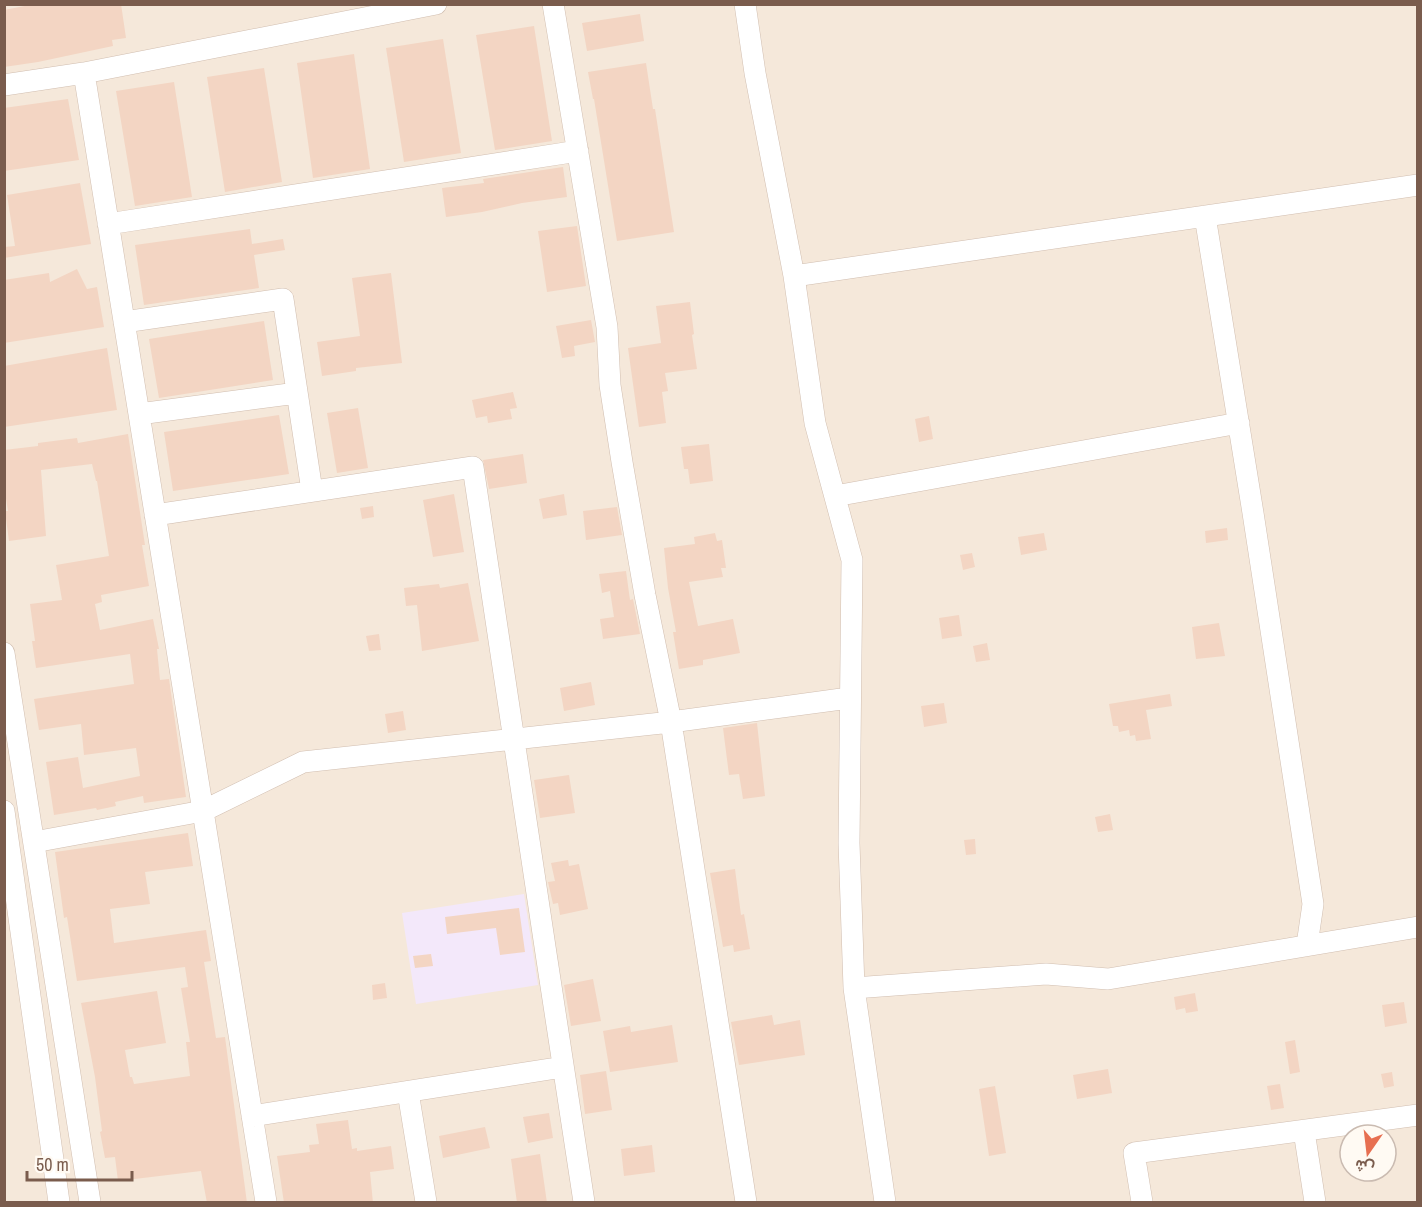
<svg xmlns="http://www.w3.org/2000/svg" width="1422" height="1207" viewBox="0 0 1422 1207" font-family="'Archivo Narrow',Vazirmatn,sans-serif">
  <rect width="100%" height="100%" fill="#fdf6ec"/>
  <path fill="#f5e8da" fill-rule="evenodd" d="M5,5H1417V1202H5ZM1350,1135H1386V1171H1350Z"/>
  <path fill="#f3e8fa" d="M524,894L538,985L416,1004L402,913Z"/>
  <path fill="#f3d5c3" d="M35,4H121L126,38L112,40L113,46L38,62L4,67V10Z
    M640,14L644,41L587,51L582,23Z
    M534,26L552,141L495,150L476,35Z
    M443,39L461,153L404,162L386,48Z
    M354,54L370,169L313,178L297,63Z
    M646,63L653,109H655L674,232L617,241L594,99H593L588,72Z
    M264,68L282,182L225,192L207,77Z
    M174,82L192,197L135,206L116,91Z
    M68,99L79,160L4,171V108Z
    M563,167L567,197L522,203L482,212L446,217L442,188L484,183L483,179Z
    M80,183L91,244L4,258V247L15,246L7,195Z
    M577,226L586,286L547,292L538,231Z
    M250,229L252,244L283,239L285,250L254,255L259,288L144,305L135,245Z
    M77,269L87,289L97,287L104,327L4,343V280L49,273L50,282Z
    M391,273L402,363L356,368V371L322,376L317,342L360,336L352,278Z
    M690,302L694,334L692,335L697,369L665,373L668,391L662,392L666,423L639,427L628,348L661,343L656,306Z
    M591,320L595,342L574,346L575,356L562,358L556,326Z
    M264,321L273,380L159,398L149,339Z
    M107,348L117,410L4,427V366Z
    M513,392L517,408L510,409L512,419L488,423L487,416L476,418L472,400Z
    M358,408L368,468L337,473L327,413Z
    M279,415L289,474L173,491L164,432Z
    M929,416L933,439L919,442L915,419Z
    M128,434L145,545H142L149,586L101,595L102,602L95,604L100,630L153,619L159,649H157L160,680L169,679L186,797L144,803L143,796L115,802L116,806L97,810L96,808L54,815L46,762L78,757L83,788L140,776L136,748L84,755L81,724L39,730L34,699L134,684L130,654L36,668L32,641H35L30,604L62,600L56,565L109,556L97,481H96L92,464L41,470L46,536L9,541L5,511H8L4,486V450L38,446V443L77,438L78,443Z
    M709,444L713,481L690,484L688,469H684L681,447Z
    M523,454L527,483L489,489L483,460Z
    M454,494L464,552L433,557L423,500Z
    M564,494L567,515L543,519L539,499Z
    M373,506L374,517L362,519L360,508Z
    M617,507L622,535L586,540L583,511Z
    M1227,528L1228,540L1206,543L1205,531Z
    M715,533L717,541L722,540L726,568H721L723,577L689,582L698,626L733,619L740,653L703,660V665L679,669L673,632H676L668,588L664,548L695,544L694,537Z
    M1044,533L1047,550L1021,555L1018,537Z
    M972,553L975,567L963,570L960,555Z
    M626,571L630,600L633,599L640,634L603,639L600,619L614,617L610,591L602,593L599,574Z
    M468,583L479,641L422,651L417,605L406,606L404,588L439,584L440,588Z
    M959,615L962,636L942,639L939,618Z
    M1219,623L1225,656L1196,659L1192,627Z
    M379,634L381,650L369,651L366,636Z
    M987,643L990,660L976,662L973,646Z
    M591,682L595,705L564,711L560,688Z
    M1170,694L1172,706L1146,710L1151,739L1136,741L1135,735L1130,736L1129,730L1119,732L1118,726H1113L1109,704Z
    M944,703L947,723L924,727L921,706Z
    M403,711L406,730L388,733L385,714Z
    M757,723L765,796L743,799L739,774L729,775L723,728Z
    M569,775L575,813L540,818L534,780Z
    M1110,814L1113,830L1098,832L1095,817Z
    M188,833L193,866L145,872L150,904L110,909L114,943L206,930L211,961L204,962L216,1038L225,1037L247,1203H207L201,1171L118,1181L115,1157L105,1158L100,1132L102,1131L95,1077L81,1003L157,991L166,1043L125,1050L130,1077H132L134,1084L190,1076L186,1042H190L181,988L188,987L185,967L77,981L67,917L64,918L55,852Z
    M975,839L976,854L966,855L964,840Z
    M568,860L569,866L579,864L588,909L560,915L558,903L553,904L548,882L555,881L551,863Z
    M735,869L741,915L744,914L750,949L734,952L733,945L723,947L710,873Z
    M519,908L525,952L500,955L496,928L447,934L445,917Z
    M431,954L433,966L415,968L413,956Z
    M593,979L601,1021L571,1026L564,985Z
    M385,983L387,998L373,1000L372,985Z
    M1195,993L1198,1011L1186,1013L1185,1008L1176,1010L1174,997Z
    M1404,1002L1407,1023L1385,1027L1382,1005Z
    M772,1015L774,1025L800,1020L805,1055L739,1065L731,1022Z
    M672,1025L678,1062L610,1072L603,1031L630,1026L631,1032Z
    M1295,1040L1300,1072L1290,1074L1285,1042Z
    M1108,1069L1112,1093L1077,1099L1073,1075Z
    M606,1071L612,1110L585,1114L580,1075Z
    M1392,1072L1394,1086L1384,1088L1381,1074Z
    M1280,1084L1284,1108L1271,1110L1267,1086Z
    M995,1086L1006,1153L989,1156L979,1089Z
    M549,1113L553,1138L528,1143L523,1117Z
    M348,1120L352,1149L357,1148V1151L391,1146L394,1169L370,1172L373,1203H284L277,1156L310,1152L309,1145L319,1144L316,1124Z
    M485,1127L490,1148L443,1158L439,1136Z
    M652,1145L655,1172L624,1176L621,1149Z
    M540,1154L547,1203H517L511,1159Z"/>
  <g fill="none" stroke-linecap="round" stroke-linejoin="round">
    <defs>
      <path id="minor" d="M553,4L607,327L610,385L622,462L645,595L671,722L746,1202
        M745,4L755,73L794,276L815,423L852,560L849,843L854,988L885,1202
        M84,73L266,1202
        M4,85L84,73L436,4
        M1205,216L1253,513L1313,904L1307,945
        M108,224L578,151
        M794,276L1418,185
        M124,322L283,299L312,491
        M139,414L297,393
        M835,496L1239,423
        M155,515L473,467C508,712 547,957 584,1202
        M4,653L90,1202
        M4,811L59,1202
        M34,842L203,811L303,762L671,722L849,698
        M854,988L1046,974L1108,979L1418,927
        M408,1092L426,1202
        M252,1116L563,1067
        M1304,1131L1315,1202
        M1142,1202L1134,1153L1418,1115"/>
    </defs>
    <use href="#minor" stroke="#d1beb0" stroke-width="22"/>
    <use href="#minor" stroke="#fff" stroke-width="21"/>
  </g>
  <rect width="1422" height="1207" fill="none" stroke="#7a5c4d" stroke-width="12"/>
  <g transform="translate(1368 1153) rotate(194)"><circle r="28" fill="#fffaf3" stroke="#cabbb1" stroke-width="1.5"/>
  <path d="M0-4.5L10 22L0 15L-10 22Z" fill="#e76f51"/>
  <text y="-9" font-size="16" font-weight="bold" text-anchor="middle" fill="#7a5c4d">ش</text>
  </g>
  <path d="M27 1171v9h105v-9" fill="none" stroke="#7a5c4d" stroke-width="3"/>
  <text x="36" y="1171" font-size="18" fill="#7a5c4d" stroke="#fffaf3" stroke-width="4.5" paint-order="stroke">50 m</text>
</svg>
